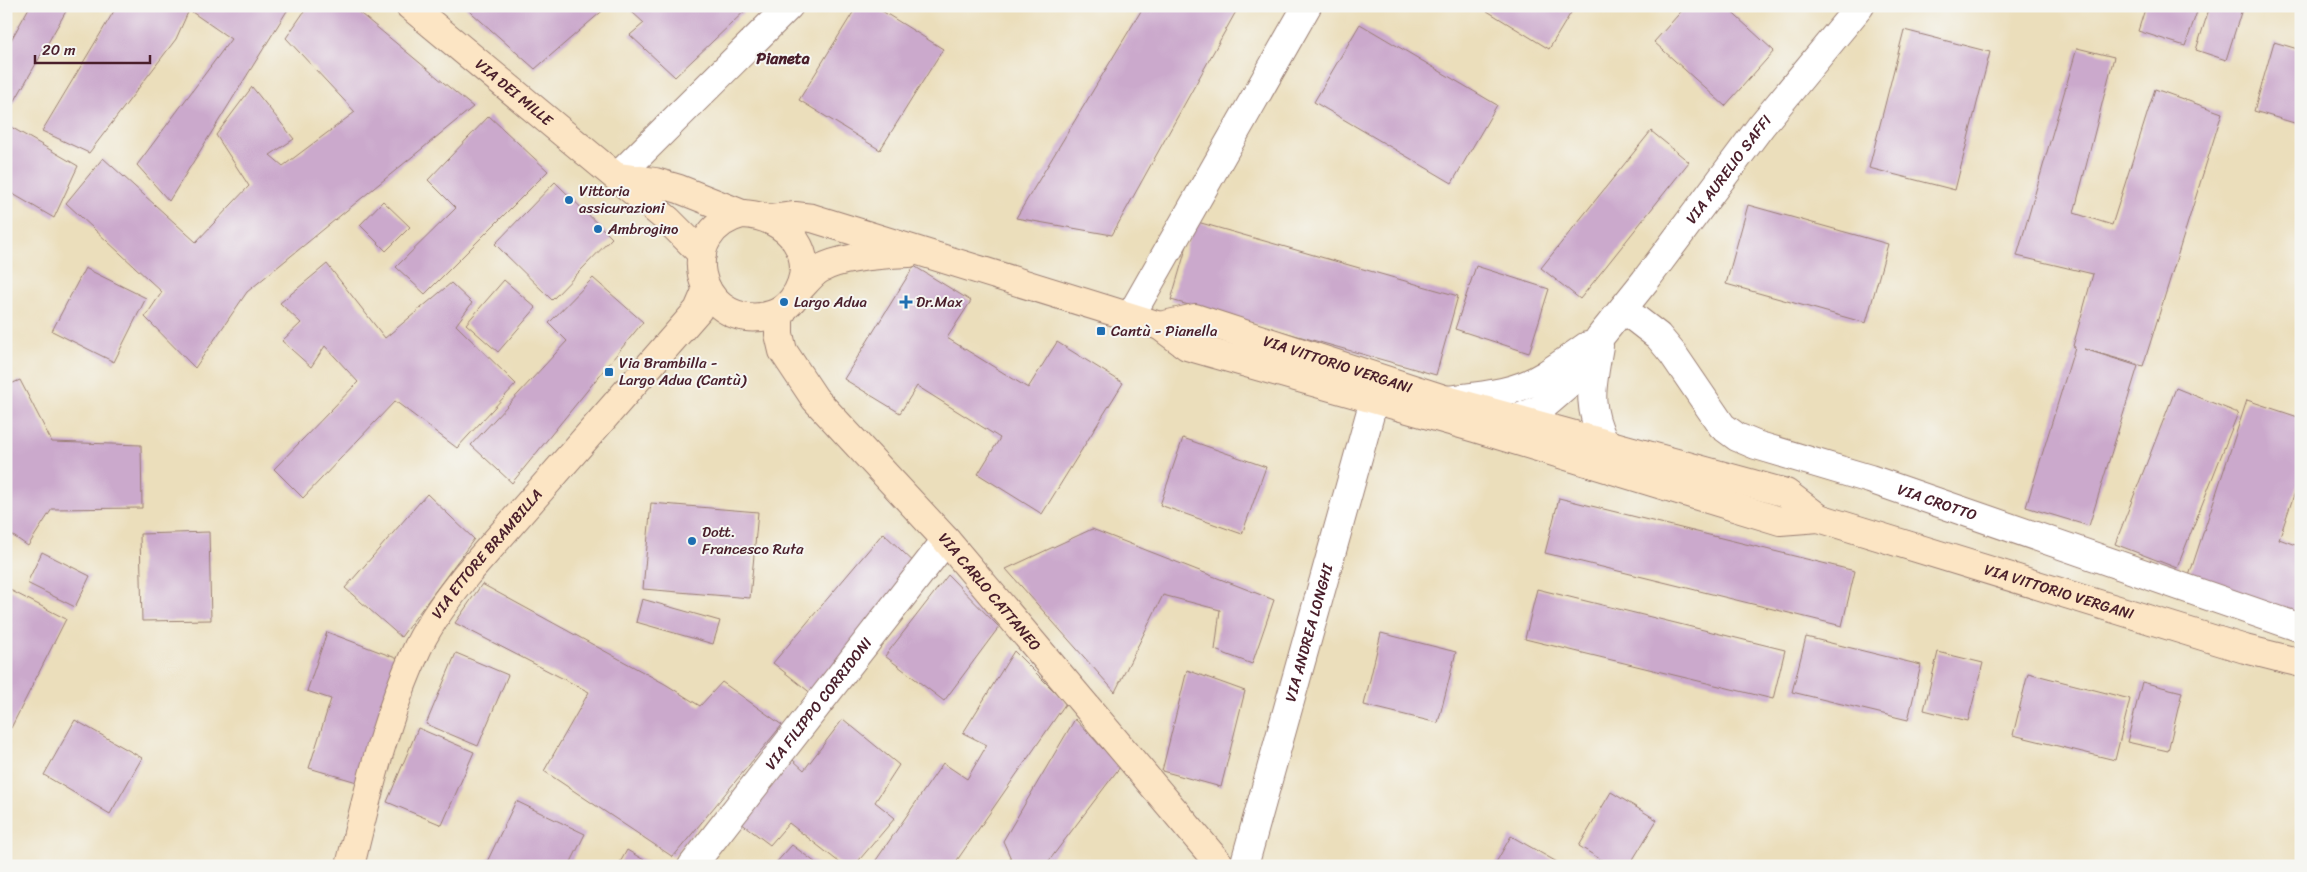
<svg xmlns="http://www.w3.org/2000/svg" width="2307" height="872" viewBox="0 0 2307 872" font-family="Sriracha,sans-serif">
  <rect width="100%" height="100%" fill="#f6f6f2"/>
  <filter id="ink" filterUnits="userSpaceOnUse"><feTurbulence type="fractalNoise" baseFrequency=".02" numOctaves="2"/><feDisplacementMap in="SourceGraphic" scale="10" xChannelSelector="R" yChannelSelector="G"/><feConvolveMatrix kernelMatrix="1 2 1 2 8 2 1 2 1" color-interpolation-filters="sRGB"/></filter>
  <filter id="wash" filterUnits="userSpaceOnUse"><feTurbulence type="fractalNoise" baseFrequency=".0096" numOctaves="4" result="noise"/><feDisplacementMap in="SourceGraphic" scale="20" xChannelSelector="R" yChannelSelector="G"/><feGaussianBlur stdDeviation="1.12" result="paint"/><feColorMatrix in="noise" values="0 0 0 0 0 0 0 0 0 0 0 0 0 0 0 0 0 1.4 0 .05"/><feComposite in="paint" operator="in"/></filter>
  <g filter="url(#wash)">
    <rect width="100%" height="100%" fill="#ebdebb"/>
    <g id="blocks">
      <path fill="#cba9cc" d="M30,6H69L13,104L6,100V49Z
        M117,6H290L169,201L137,165L231,39L189,10L176,39L89,153L42,131Z
        M308,6H349L361,14L473,107L247,292L195,368L145,317L162,292L66,203L103,158L196,242L249,186L216,135L252,87L294,139L270,155L283,166L355,112L286,38Z
        M464,6H608L535,69Z
        M637,6H750L675,77L630,35L644,23L632,12Z
        M857,6H874L943,49L880,150L799,100Z
        M1144,6H1239L1112,235L1016,218Z
        M1479,6H1575L1549,49Z
        M1686,6H1725L1774,51L1725,106L1654,42Z
        M2146,6H2199L2185,46L2138,31Z
        M2210,6H2243L2226,60L2196,50Z
        M1360,24L1497,105L1452,183L1314,102Z
        M1904,30L1990,52L1955,190L1869,168Z
        M2274,42L2301,50V125L2254,111Z
        M2077,48L2114,57L2074,213L2112,225L2155,89L2222,113L2143,366L2084,349L2138,366L2089,526L2026,507L2075,347L2073,346L2093,274L2017,256Z
        M489,116L548,171L425,294L396,267L456,208L428,180Z
        M11,127L78,166L54,218L6,190V135Z
        M1651,131L1689,162L1580,299L1541,268Z
        M555,182L612,238L552,300L495,244Z
        M383,201L410,227L386,251L360,225Z
        M1748,205L1888,244L1866,323L1726,284Z
        M1194,221L1458,296L1436,375L1171,300Z
        M327,264L385,338L451,283L472,303L456,325L516,384L457,448L395,401L303,498L274,469L358,382L325,346L311,367L282,341L301,323L280,303Z
        M914,266L971,301L947,338L1028,388L1057,342L1123,383L1042,514L978,474L1000,438L917,386L900,413L844,379Z
        M1476,266L1549,289L1529,353L1455,329Z
        M85,268L146,298L114,362L52,331Z
        M593,278L643,322L512,483L471,445L567,341L549,323Z
        M504,280L536,308L498,352L466,324Z
        M20,380L52,442L141,445L142,508L52,509L28,546L6,531V386Z
        M2176,388L2238,413L2177,568L2115,544Z
        M2247,400L2301,418V474L2279,539L2301,547V619L2187,582Z
        M1183,438L1266,467L1242,534L1160,505Z
        M427,494L474,539L401,637L345,588Z
        M1559,498L1855,571L1842,626L1545,553Z
        M651,503L758,512L750,598L643,589Z
        M1092,529L1274,600L1252,664L1215,650L1220,610L1163,595L1115,692L1006,569Z
        M209,532L211,620L142,621L140,534Z
        M883,533L920,568L817,698L773,663Z
        M42,552L90,576L75,607L27,583Z
        M948,575L999,627L944,701L885,656Z
        M482,584L665,684L700,706L722,682L782,725L673,857L544,771L589,692L455,623Z
        M1537,589L1785,650L1773,699L1525,639Z
        M10,590L66,619L11,728L6,726V599Z
        M642,599L720,621L713,644L636,622Z
        M327,632L401,660L357,782L309,768L331,699L307,691Z
        M1381,633L1456,652L1438,723L1364,705Z
        M1806,637L1921,665L1908,720L1792,692Z
        M1014,651L1066,703L953,866H872L943,763L967,779L987,745L963,733Z
        M1938,652L1983,663L1968,721L1924,710Z
        M456,653L508,675L478,746L426,724Z
        M1187,670L1245,691L1221,787L1162,771Z
        M2028,673L2130,699L2115,760L2013,735Z
        M2142,682L2182,692L2168,751L2127,742Z
        M843,719L899,765L875,802L895,818L854,866H844L789,823L770,845L741,823L793,760L804,770Z
        M1075,719L1120,767L1045,866H1018L1012,861L1003,841Z
        M75,720L142,758L110,814L44,775Z
        M418,728L474,752L442,825L387,802Z
        M1611,792L1657,820L1629,866H1611L1579,846Z
        M516,801L585,834L569,866H485Z
        M1511,836L1564,866H1494Z
        M792,845L820,866H773Z
        M627,850L654,866H618Z"/>
    </g>
  </g>
  <g filter="url(#ink)">
    <use href="#blocks" fill-opacity="0" stroke="#9a7e73" stroke-width="1"/>
    <g fill="none" stroke-linecap="round" stroke-linejoin="round">
      <defs>
        <g id="street">
          <path d="M617,177L789,6"/>
          <path id="s1" d="M1623,309L1658,336L1673,354L1722,426L1737,437L1756,445L1870,479L2301,628"/>
          <path d="M1130,317L1307,6"/>
          <path d="M1599,346C1592,387 1586,405 1605,444"/>
          <path d="M1447,400C1480,396 1515,394 1545,375C1559,366 1573,356 1587,346"/>
          <path id="s2" d="M1501,425L1540,409L1568,385L1600,337L1645,281L1761,126L1860,6"/>
          <path id="s3" d="M692,866L946,540"/>
          <path id="s4" d="M1244,866L1374,400"/>
        </g>
        <g id="secondary">
          <path id="s5" d="M410,6L668,220L702,254"/>
          <path d="M617,177L655,182L679,189L742,214"/>
          <path d="M742,214C788,215 822,257 793,299C784,310 776,315 761,317C696,324 675,231 742,214Z"/>
          <path d="M771,219L795,216L812,218L1160,326L1187,346L1475,428L1780,521L1819,518"/>
          <path d="M800,288C806,282 813,273 820,269C840,257 886,254 909,253"/>
          <path id="s6" d="M782,312L779,319V334L783,351L815,399L946,540L1221,866"/>
          <path id="s7" d="M1160,326L1195,318L1447,400L1786,493L1819,518L2245,649L2301,663"/>
          <path id="s8" d="M350,866C368,792 386,715 418,647C431,620 449,597 467,574L698,310L707,289"/>
        </g>
      </defs>
      <use href="#street" stroke="#9a7e73" stroke-width="30"/>
      <use href="#secondary" stroke="#9a7e73" stroke-width="30"/>
      <use href="#street" stroke="#fff" stroke-width="28"/>
      <use href="#secondary" stroke="#fce5c4" stroke-width="28"/>
    </g>
  </g>
  <g fill="#1f6fb2" stroke="#f6f6f2" stroke-width="2">
    <circle cx="569" cy="200" r="5"/>
    <circle cx="598" cy="229" r="5"/>
    <circle cx="784" cy="302" r="5"/>
    <path d="M903.5 294.5h5v5h5v5h-5v5h-5v-5h-5v-5h5z"/>
    <rect x="1096" y="326" width="10" height="10" rx="2.5"/>
    <rect x="604" y="367" width="10" height="10" rx="2.5"/>
    <circle cx="692" cy="541" r="5"/>
  </g>
  <g text-anchor="middle" dominant-baseline="central" stroke-width="4" stroke-linejoin="round" paint-order="stroke">
    <g font-size="15" fill="#4a1f2b" stroke="#f6f6f2">
      <text stroke="none"><textPath href="#s5" startOffset="135">VIA DEI MILLE</textPath></text>
      <text stroke="none"><textPath href="#s2" startOffset="348">VIA AURELIO SAFFI</textPath></text>
      <text stroke="none"><textPath href="#s7" startOffset="186">VIA VITTORIO VERGANI</textPath></text>
      <text stroke="none"><textPath href="#s1" startOffset="384">VIA CROTTO</textPath></text>
      <text stroke="none"><textPath href="#s8" startOffset="346">VIA ETTORE BRAMBILLA</textPath></text>
      <text stroke="none"><textPath href="#s7" startOffset="945">VIA VITTORIO VERGANI</textPath></text>
      <text stroke="none"><textPath href="#s6" startOffset="358">VIA CARLO CATTANEO</textPath></text>
      <text stroke="none"><textPath href="#s4" startOffset="242">VIA ANDREA LONGHI</textPath></text>
      <text stroke="none"><textPath href="#s3" startOffset="206">VIA FILIPPO CORRIDONI</textPath></text>
    </g>
    <g font-size="15" fill="#4a1f2b" stroke="#f6f6f2" text-anchor="start">
      <text x="579" y="191">Vittoria<tspan x="579" dy="17">assicurazioni</tspan></text>
      <text x="608" y="229">Ambrogino</text>
      <text x="794" y="302">Largo Adua</text>
      <text x="916" y="302">Dr.Max</text>
      <text x="1111" y="331">Cantù - Pianella</text>
      <text x="619" y="363">Via Brambilla -<tspan x="619" dy="17">Largo Adua (Cantù)</tspan></text>
      <text x="702" y="532">Dott.<tspan x="702" dy="17">Francesco Ruta</tspan></text>
    </g>
    <g font-size="16" font-weight="bold" fill="#4a1f2b" stroke="#f6f6f2">
      <text x="783" y="58">Pianeta</text>
    </g>
  </g>
  <rect width="2307" height="872" fill="none" stroke="#f6f6f2" stroke-width="25"/>
  <path d="M35 55v8h115v-8" fill="none" stroke="#4a1f2b" stroke-width="2.5"/>
  <text x="42" y="55" font-size="15" fill="#4a1f2b" stroke="#f6f6f2" stroke-width="4" paint-order="stroke">20 m</text>
</svg>
